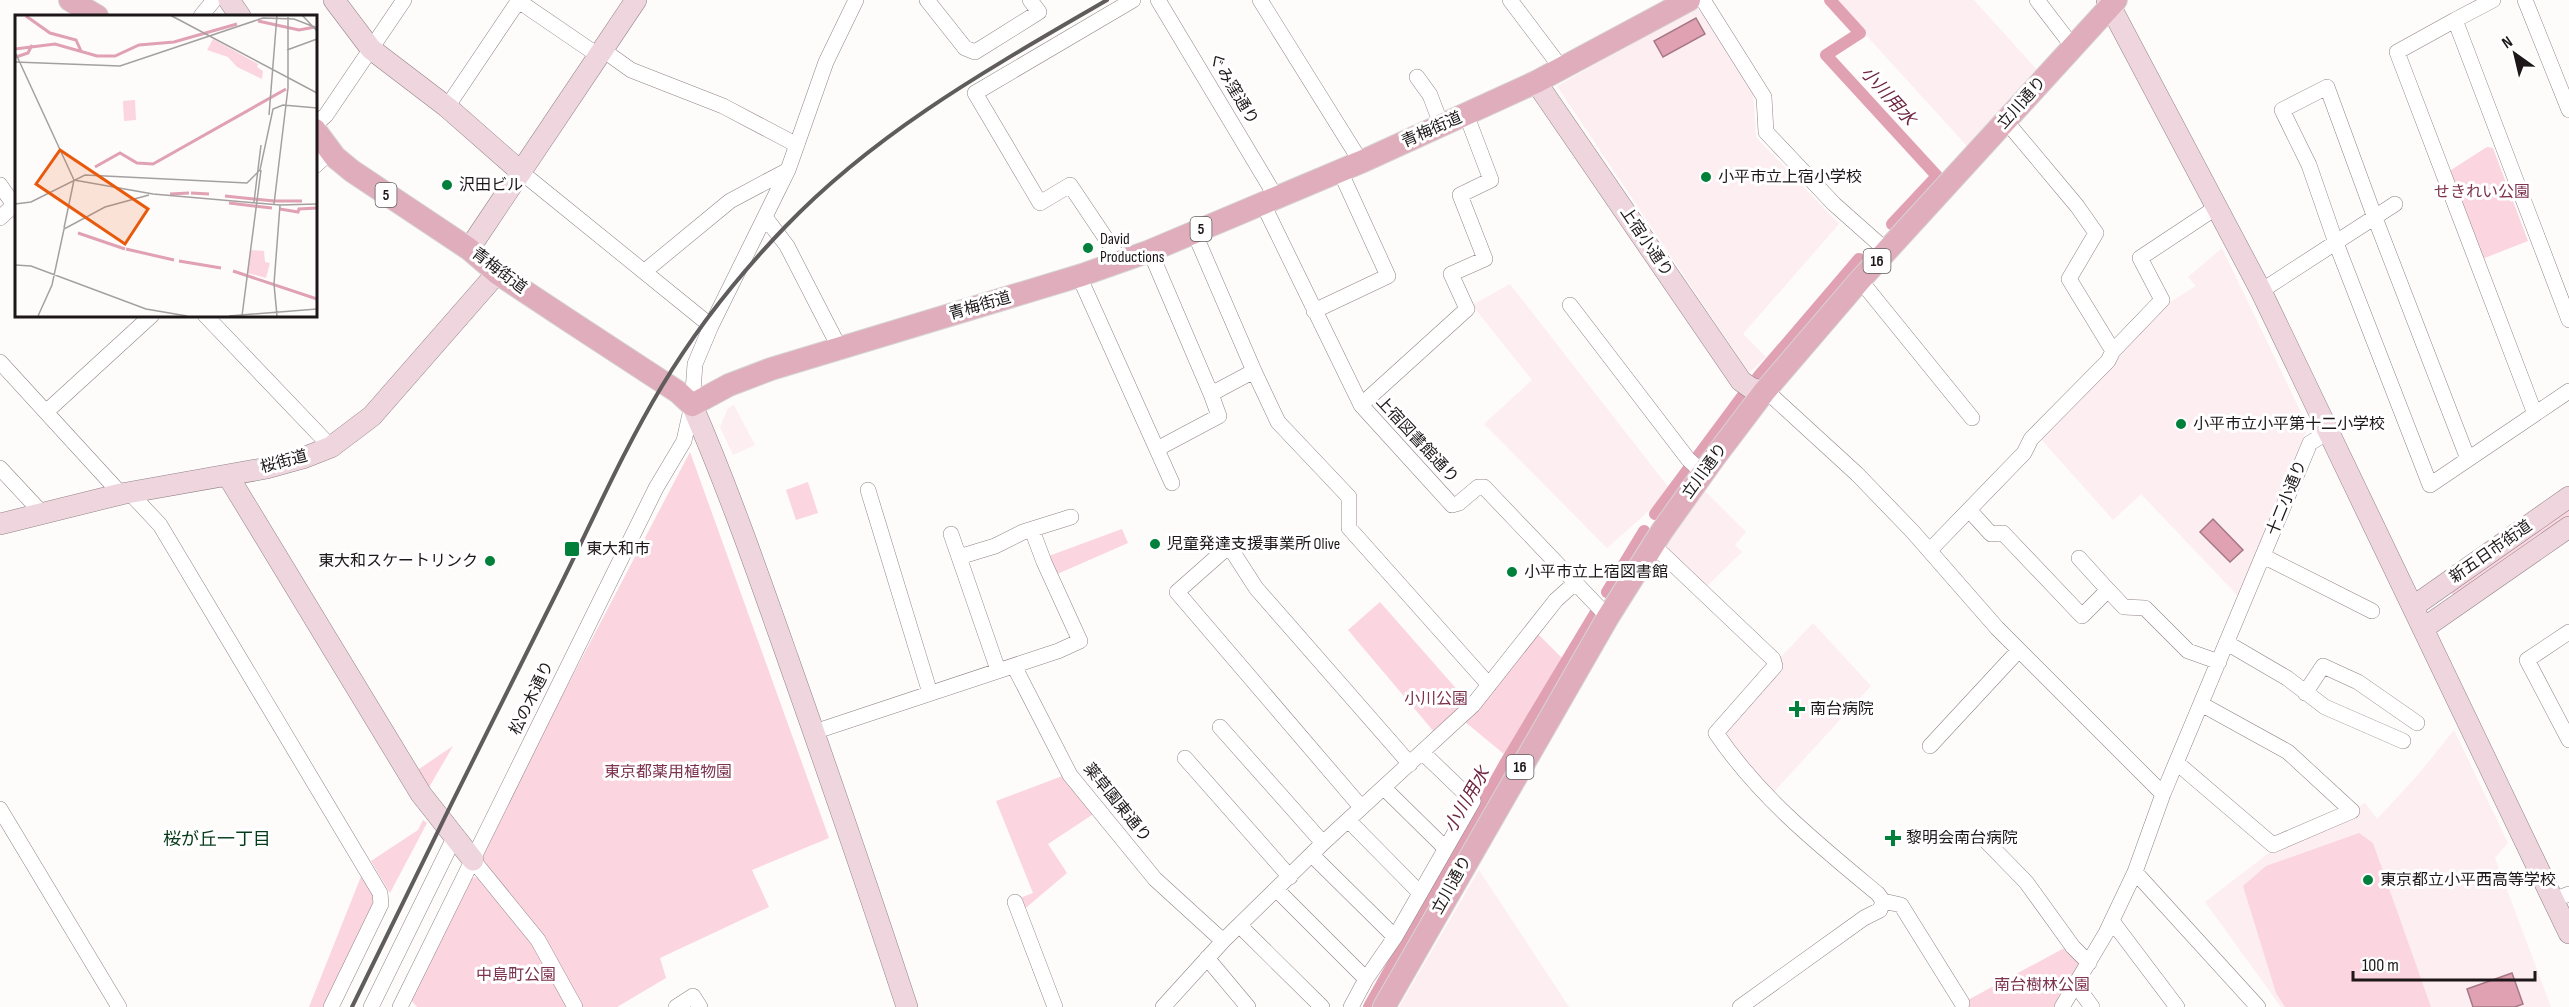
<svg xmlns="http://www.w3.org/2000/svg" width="2569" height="1007" viewBox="0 0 2569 1007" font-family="'Sofia Sans Condensed','Noto Sans JP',sans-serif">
  <rect width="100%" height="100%" fill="#fefbfb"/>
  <path fill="#fdeef2" d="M1834,0H1974L2038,71L1967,146Z
    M1694,8L1701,11L1753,91L1756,137L1839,224L1743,334L1766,357L1749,373L1557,86Z
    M2222,248L2308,427L2238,596L2141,494L2113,520L2040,438L2118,358L2164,306L2196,286L2188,277Z
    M1510,284L1669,488L1659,502L1607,548L1484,424L1532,380L1472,305Z
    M734,405L755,445L733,455L720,427L728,408Z
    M1704,490L1746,532L1735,545L1742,552L1706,587L1668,549L1667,541Z
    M1813,623L1871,686L1773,793L1746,767L1723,731L1780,658Z
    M2454,730L2508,843L2495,858L2551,1007H2281L2205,902L2270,852L2357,814L2356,808L2365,803L2377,819L2417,776Z
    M1479,870L1569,1007H1399Z"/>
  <path fill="#fbd5df" d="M2487,147L2493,148L2528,241L2482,259L2449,175L2451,170Z
    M690,452L829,838L752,870L769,907L660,958L666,978L617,1007H578L476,860Z
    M808,482L818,513L796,520L786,490Z
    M2569,504V520L2456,599L2448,588Z
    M1122,529L1128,543L1055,575L1046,557Z
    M1380,602L1468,702L1435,733L1348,630Z
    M1538,634L1563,659L1504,754L1464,721Z
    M453,746L428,789L416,771Z
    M1065,775L1095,813L1048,844L1067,873L1021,912L1017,899L1033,893L996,801Z
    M423,820L427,823L390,893L371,861L418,830Z
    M2359,833L2373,843L2431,1007H2285L2276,993L2243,886L2266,866Z
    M362,874L374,895L375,904L324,1007H309Z
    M479,877L535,943L570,1007H417L410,999L472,878Z
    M2068,946L2082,965L2056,1007H1955Z"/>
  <path fill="#e0a1b3" stroke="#a67885" stroke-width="1.5" d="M1696,18L1705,34L1663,57L1654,41Z
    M2213,519L2243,550L2230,562L2200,532Z
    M2512,973L2523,1004L2515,1007H2473L2467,989Z"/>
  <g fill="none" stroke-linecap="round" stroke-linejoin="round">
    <path stroke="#e0a1b3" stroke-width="12" d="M1830,0L1860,33L1826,55L1937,176L1892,224
      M1758,377L1859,259
      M1655,514L1744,394
      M1607,592L1644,531
      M1369,1007L1506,762L1596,612"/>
    <defs>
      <path id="street" d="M517,0L599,56
        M927,0L965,48L975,52L1039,12L1030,0
        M1158,0L1276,197
        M1260,0L1361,162
        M1510,0L1562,69
        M1703,0L1764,97L1766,132L1834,204L1887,251
        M2037,0L2073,47
        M2493,0L2455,20L2569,320
        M2525,0L2569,110
        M201,16L214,0
        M2455,20L2397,52L2535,414L2430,485L2336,243L2309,165L2282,110L2327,87L2375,218L2468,459
        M603,50L631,70L723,106L797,145
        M1417,77L1430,95L1441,124
        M447,107L519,0
        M2005,120L2077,206L2096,233L2069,279L2113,351
        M315,125L326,115L404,0
        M315,166L330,152
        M521,172L711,326
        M0,185L14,205
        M1263,204L1361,405L1452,505L1459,503L1478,487H1484L1608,617
        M765,217L787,246L839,347
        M0,218L16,203
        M1194,232L1254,371L1278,422L1349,497V528L1489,685
        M1150,251L1211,394L1254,371
        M1121,261L1070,185L1040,203L975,93L1133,0
        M645,271L730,201L788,170L826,62L856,0
        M1079,276L1172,483
        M1860,280L1972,418
        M2261,291L2395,204
        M1570,305L1688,459L1703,473
        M1314,311L1388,276L1340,171
        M205,315L331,447
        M0,362L121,494
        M1764,392L1774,398L1857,474L1913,532L1997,628L2163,794
        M1361,405L1467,309L1451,274L1485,259L1460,195L1491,180L1466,114
        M46,412L152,315
        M2535,414L2569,391
        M1157,449L1219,416L1211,394
        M0,468L42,513
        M868,490L930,693
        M130,493L160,525L380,893L381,904L331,1007
        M1970,511L1991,534L2003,533L2082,616L2108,590L2124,607L2145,608L2188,651L2219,662
        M951,534L998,670
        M1653,545L1773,659L1775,666L1716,733C1759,797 1819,845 1878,894L1883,901L1880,910L1864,918L1740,1007
        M1930,550L2024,453L2031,439L2108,361L2113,351L2162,300L2140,258L2217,207
        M2263,556L2372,611
        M959,557L995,546L1023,532L1071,517
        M2079,558L2108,590
        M2569,632L2527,660L2569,740
        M2227,643L2287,678L2325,707L2403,741
        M1014,666L1070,775L1155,879L1223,941
        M2305,693L2323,666L2358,682L2417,723
        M1220,727L1323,843
        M814,732L1058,651L1080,641L1044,562L1032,530
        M1930,746L2019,650
        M1185,758L1290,877
        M2177,763L2273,845L2352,811L2288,752L2201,704
        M1384,788L1445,848
        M1361,807L1177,592L1229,546L1256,588L1410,764
        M0,809L119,1007
        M1348,820L1420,893
        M1985,840L2026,882L2073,947L2089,963
        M1312,855L1395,937
        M473,860L538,940L575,1007
        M2135,872L2258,1007
        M1277,890L1366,979
        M2553,900L2569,894
        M1883,901L1901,905L1962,1003
        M1015,902L1055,1007
        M2112,921L2177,1007
        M1240,926L1322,1007
        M1207,958L1248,1007
        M2076,985L2092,1007
        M371,1007L455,836
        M400,1007L656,488L684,441L692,405L695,364L711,326L788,170
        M676,1007L693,996L700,1007
        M1163,1007L1223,941L1323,843L1473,705L1556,600L1575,583
        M1351,1007L1366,979L1395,937L1473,801L1423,753
        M2062,1007L2106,933L2135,872L2163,794L2310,443L2328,432"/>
      <path id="secondary" d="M229,0L240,16
        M334,0L371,49L447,107L521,172
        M2107,0L2261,291L2569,933
        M1536,82L1741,381L1751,388L1764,392
        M469,249L636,0
        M692,405C728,488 758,574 788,659C829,775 869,891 907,1007
        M228,476L421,794L473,860
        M0,524L121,494L267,468L303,458L331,447L372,416L497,273
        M2414,606L2569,497
        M2424,628L2569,527"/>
      <path id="primary" d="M70,0L97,16
        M315,130L335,157L352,171L469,249L497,273L571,322L678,392L692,405L729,385L771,369L1082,275L1150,251L1361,162L1536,82L1689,0
        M1384,1007L1608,617L1662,531L1714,458L1764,392L1860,280L2116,0"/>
    </defs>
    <use href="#street" stroke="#918387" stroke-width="16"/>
    <use href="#secondary" stroke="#918387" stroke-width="22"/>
    <use href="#primary" stroke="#d6d5d6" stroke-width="24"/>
    <use href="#street" stroke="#fff" stroke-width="15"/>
    <use href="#secondary" stroke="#efd6de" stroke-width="21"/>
    <use href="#primary" stroke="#e0adbd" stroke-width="22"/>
    <path stroke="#605b5d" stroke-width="4" d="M352,1007C418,871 485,735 553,600C589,529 621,454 662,386C696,329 739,275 785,227C878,130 992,67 1107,0"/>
  </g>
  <g fill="#00803a" stroke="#fff" stroke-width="2">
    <circle cx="1706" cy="177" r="6"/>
    <circle cx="447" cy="185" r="6"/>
    <circle cx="1088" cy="248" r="6"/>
    <circle cx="2181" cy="424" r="6"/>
    <circle cx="1155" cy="544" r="6"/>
    <rect x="564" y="541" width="16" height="16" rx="3"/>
    <circle cx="490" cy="561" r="6"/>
    <circle cx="1512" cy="572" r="6"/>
    <path d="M1794 700h6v6h6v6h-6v6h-6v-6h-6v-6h6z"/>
    <path d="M1890 829h6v6h6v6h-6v6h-6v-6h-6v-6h6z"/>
    <circle cx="2368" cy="880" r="6"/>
  </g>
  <g text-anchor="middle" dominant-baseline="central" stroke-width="6" stroke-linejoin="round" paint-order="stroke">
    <g fill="#fff" stroke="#615d5e" stroke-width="1.5">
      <rect x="375.5" y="183" width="21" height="24" rx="4.5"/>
      <rect x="1190.5" y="217" width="21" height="24" rx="4.5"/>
      <rect x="1863.5" y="249" width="27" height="24" rx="4.5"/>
      <rect x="1506.5" y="755" width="27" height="24" rx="4.5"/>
    </g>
    <g font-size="15" font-weight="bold" fill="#1d1719">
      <text x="386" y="195">5</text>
      <text x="1201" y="229">5</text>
      <text x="1877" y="261">16</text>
      <text x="1520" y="767">16</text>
    </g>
    <g font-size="16" fill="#1d1719" stroke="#fff">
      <text transform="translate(1233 89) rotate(59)">ぐみ窪通り</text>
      <text transform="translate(2022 103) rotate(-48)">立川通り</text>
      <text transform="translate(1432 130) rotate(-24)">青梅街道</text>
      <text transform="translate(1646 242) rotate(56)">上宿小通り</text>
      <text transform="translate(499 271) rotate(37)">青梅街道</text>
      <text transform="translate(980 306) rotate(-16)">青梅街道</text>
      <text transform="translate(1417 440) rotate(47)">上宿図書館通り</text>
      <text transform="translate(284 462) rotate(-15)">桜街道</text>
      <text transform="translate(1705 471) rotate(-54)">立川通り</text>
      <text transform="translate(2287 498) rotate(-68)">十二小通り</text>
      <text transform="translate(2491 552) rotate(-35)">新五日市街道</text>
      <text transform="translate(532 698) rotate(-64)">松の木通り</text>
      <text transform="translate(1117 803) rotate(51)">薬草園東通り</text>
      <text transform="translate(1452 885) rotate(-61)">立川通り</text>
    </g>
    <g font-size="16" fill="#1d1719" stroke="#fff" text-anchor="start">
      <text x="1718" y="177">小平市立上宿小学校</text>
      <text x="459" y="185">沢田ビル</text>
      <text x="1100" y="239">David<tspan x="1100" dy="18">Productions</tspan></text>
      <text x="2193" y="424">小平市立小平第十二小学校</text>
      <text x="1167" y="544">児童発達支援事業所 Olive</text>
      <text x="586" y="549">東大和市</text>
      <text x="478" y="561" text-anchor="end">東大和スケートリンク</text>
      <text x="1524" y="572">小平市立上宿図書館</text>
      <text x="1810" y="709">南台病院</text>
      <text x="1906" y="838">黎明会南台病院</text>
      <text x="2380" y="880">東京都立小平西高等学校</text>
    </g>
    <g font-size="16" fill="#7d324d" stroke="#fff">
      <text x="2482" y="192">せきれい公園</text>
      <text x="1436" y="699">小川公園</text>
      <text x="668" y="772">東京都薬用植物園</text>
      <text x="516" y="975">中島町公園</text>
      <text x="2042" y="985">南台樹林公園</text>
    </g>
    <g font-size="18" font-style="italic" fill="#6f2641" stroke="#fff">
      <text transform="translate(1888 96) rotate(48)">小川用水</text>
      <text transform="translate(1467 800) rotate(-60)">小川用水</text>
    </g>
    <g font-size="18" fill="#053b19" stroke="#fff">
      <text x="217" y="839">桜が丘一丁目</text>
    </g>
  </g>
  <g transform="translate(15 15)">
    <rect width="302" height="302" fill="#fefbfb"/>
    <path d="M198,24L243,49L242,52L248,56L247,64L222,52L213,42L192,35ZM120,85L121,105L109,106L108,86ZM236,235L249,236L250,247L255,248L251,263L232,258Z" fill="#fbd5df"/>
    <path fill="none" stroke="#e0a1b3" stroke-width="3" d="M11,1L35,18L61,25L66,36M243,6L284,15L300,12M0,34L40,29L82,41H100L124,30L159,27L222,9M1,42L13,38L17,30M80,152L105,138L122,148L138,149L271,74M176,178L194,179M155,179L174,178M210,181L259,186M260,186H287M214,188L257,193M265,194L283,197L284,194L302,193M63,218L110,234M111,234L159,245M164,246L206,253M218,256L302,284"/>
    <path fill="none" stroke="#a4a0a1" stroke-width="1.5" d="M155,0L302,78M287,0L302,16M272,35L302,24M0,37L59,165M0,47L105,51L248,3L279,4L302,13M254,100L262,0M59,165L138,179L265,190L302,189M239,187L246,130M0,189L16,187L70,160L232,168L245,155L258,94L268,90L302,93M259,189L273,73V2M49,213L59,165M0,250L16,251L131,294L172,301M23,301L37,270L49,214L90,192L134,180M214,301L302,294M227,301L246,155M262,301L259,269L265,190"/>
    <path fill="#e8590c" fill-opacity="0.15" stroke="#e8590c" stroke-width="3" d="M45,135L133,194L110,229L21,169Z"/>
    <rect width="302" height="302" fill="none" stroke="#1d1719" stroke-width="3"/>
  </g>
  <g transform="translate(2515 54) rotate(326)" stroke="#ffffff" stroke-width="4.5" paint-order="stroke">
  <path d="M0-4.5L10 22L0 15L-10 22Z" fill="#1d1719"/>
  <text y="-9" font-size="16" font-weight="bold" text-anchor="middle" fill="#1d1719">N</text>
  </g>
  <path d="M2353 971v9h182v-9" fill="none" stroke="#1d1719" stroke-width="3"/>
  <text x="2362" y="971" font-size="18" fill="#1d1719" stroke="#ffffff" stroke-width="4.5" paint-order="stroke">100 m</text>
</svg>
